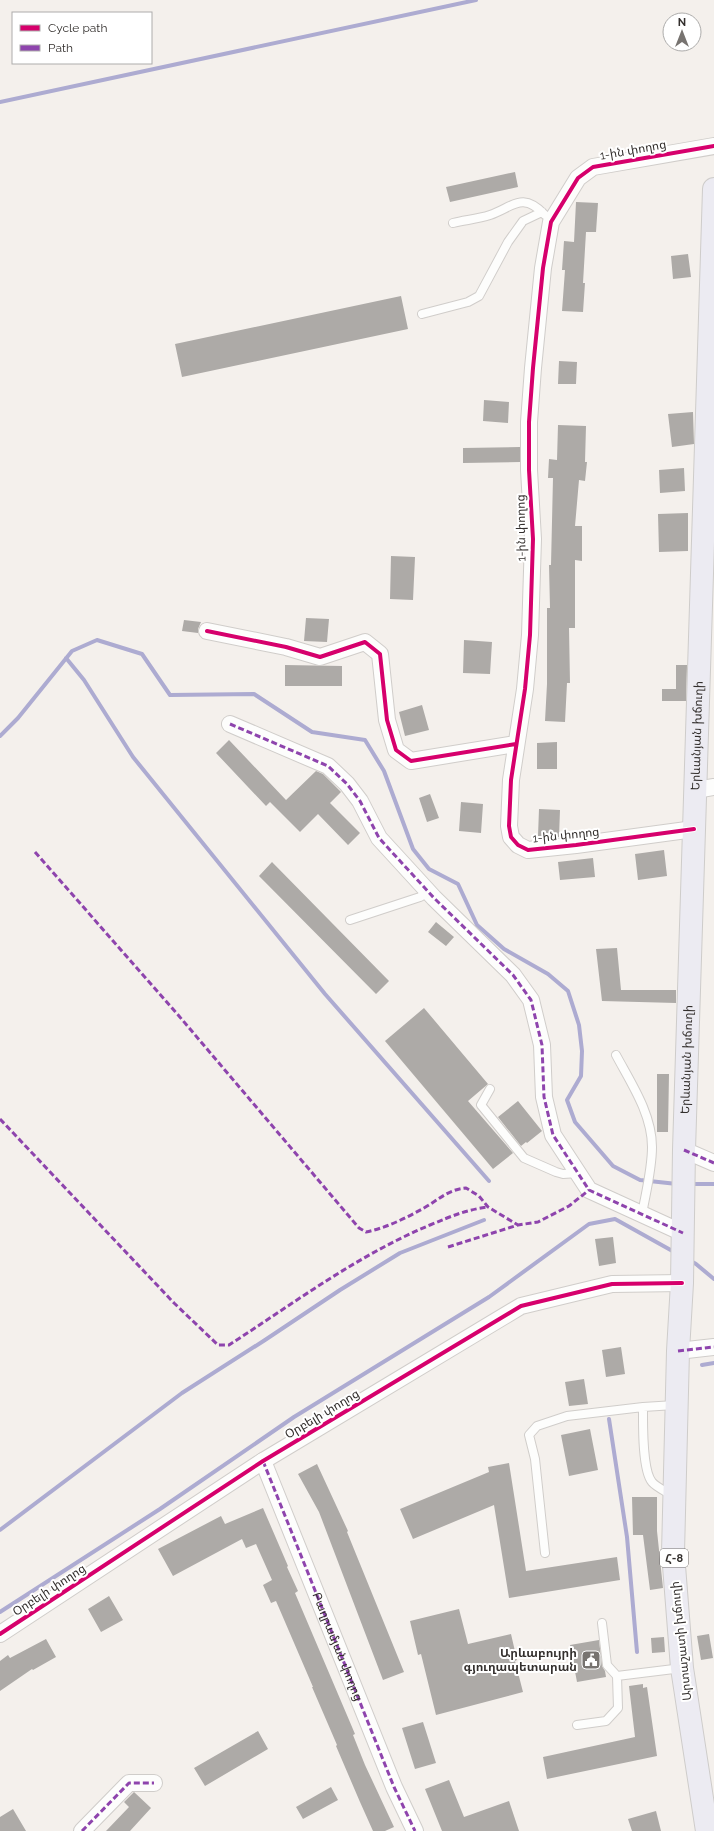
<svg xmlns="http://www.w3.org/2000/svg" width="714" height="1831" viewBox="0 0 714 1831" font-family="Raleway,'Noto Sans Armenian',sans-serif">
  <rect width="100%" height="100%" fill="#f4f0ec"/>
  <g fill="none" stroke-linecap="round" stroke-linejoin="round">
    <path stroke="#adabd1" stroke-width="4" d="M0,102L476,0
      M66,658L84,680L133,757L325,994L489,1181
      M0,736L18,718L72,651L97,640L142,654L170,695L254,694L312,732L365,740L384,771L413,849L429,869L458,884L477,925L504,949L548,974L568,991L579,1025L582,1051L581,1076L567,1100L575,1122L613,1166L640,1180L677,1184
      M690,1184H714
      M689,1260L696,1264L714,1279
      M702,1365L714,1363
      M609,1419L627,1537L637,1652
      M0,1530L182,1393L265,1340L340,1290L400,1253L484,1220
      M0,1612L160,1509L294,1417L489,1297L589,1224L615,1219L676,1253"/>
  </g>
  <path fill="#adaaa7" d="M515,172L518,187L450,202L446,187Z
    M576,202L598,203L596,232H586L583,283H585L583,312L562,311L565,270H562L564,241L574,242Z
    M688,254L691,277L673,279L671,256Z
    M401,296L408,329L182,377L175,344Z
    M559,361L577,362L576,384H558Z
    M484,400L509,402L508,423L483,421Z
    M693,412L694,444L672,447L668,414Z
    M558,425L586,426L585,462H587L585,481L579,480L575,526H582V561L575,560V628H569L570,683H567L565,722L545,721L547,684V608H550L549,565H551L553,478H548L549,459L557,460Z
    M520,447V462L463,463V448Z
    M684,468L685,491L660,493L659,470Z
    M688,513V551L659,552L658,514Z
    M391,556L415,557L413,600L390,599Z
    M306,618L329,619L327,642L304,641Z
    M184,620L201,622L198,629V633L182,631Z
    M464,640L492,642L490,674L463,673Z
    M285,665L342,666V686H285Z
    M676,665H687L686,701H662V689H676Z
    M422,705L429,730L405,736L399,712Z
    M229,740L286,800L316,771L323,774L341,792L330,803L360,833L348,845L318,814L300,832L270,802L266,806L216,753Z
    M557,742V769H537V743Z
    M430,794L439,818L427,822L419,798Z
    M461,802L483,804L481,833L459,831Z
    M539,809L560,810L559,837L538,836Z
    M664,850L667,876L638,880L635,854Z
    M593,858L595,877L560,880L558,862Z
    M272,862L389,981L376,994L259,876Z
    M436,922L454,937L446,946L428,932Z
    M617,948L621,990H676V1003L602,1001L596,949Z
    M424,1008L488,1084L468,1101L513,1153L493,1169L385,1041Z
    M657,1074H669L668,1132H657Z
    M518,1101L542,1131L527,1143L526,1142L521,1146L498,1117Z
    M613,1237L616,1263L599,1266L595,1239Z
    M621,1347L625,1374L606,1377L602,1350Z
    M584,1379L588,1404L569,1406L565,1382Z
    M590,1429L598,1470L569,1476L561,1435Z
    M509,1463L526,1571L617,1557L620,1580L509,1598L494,1505L413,1539L400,1509L489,1472L488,1467Z
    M317,1464L348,1531L347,1532L404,1672L383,1680L319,1512L298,1474Z
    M632,1497H657V1531L663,1588L650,1590L643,1535H633Z
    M263,1508L288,1566L287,1567L298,1591L295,1593L355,1734L353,1735L365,1765L394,1827L385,1831H373L360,1802L336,1746L337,1745L312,1687H313L276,1601L271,1603L263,1585L272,1580L256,1544L246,1548L242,1539L173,1576L158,1549L221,1516L225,1524Z
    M109,1596L123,1620L101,1632L88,1609Z
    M459,1609L468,1644L511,1634L517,1660L515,1661L523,1692L436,1715L421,1654L418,1655L410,1621Z
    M709,1634L713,1658L701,1660L697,1636Z
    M664,1637L665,1652L652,1653L651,1638Z
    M46,1639L56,1657L33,1670L32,1669L0,1691V1661L8,1655L10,1658Z
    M599,1640L602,1666L605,1671L606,1677L577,1682L570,1645Z
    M643,1684V1688L647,1687L657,1756L547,1779L543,1757L635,1737L629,1686Z
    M423,1722L436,1763L415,1769L402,1728Z
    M258,1731L268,1749L205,1786L194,1768Z
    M449,1780L464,1817L509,1801L519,1831H442L425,1789Z
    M331,1787L338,1800L303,1819L296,1807Z
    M134,1792L151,1808L130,1831H106L129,1807L124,1802Z
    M13,1809L26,1831H0V1817Z
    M656,1811L661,1831H632L628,1819Z"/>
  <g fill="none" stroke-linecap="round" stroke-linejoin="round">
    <defs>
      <path id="lane" d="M453,223C465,220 478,219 490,215C513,207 522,191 545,215
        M422,314L468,302L479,296L508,242L523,221L542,212
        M350,920L420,897L428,892
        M616,1055C631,1083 652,1114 652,1147C652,1169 646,1192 642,1214
        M490,1089L481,1105L524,1158L556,1172L563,1174L578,1173
        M643,1407C643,1423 642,1470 652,1482C656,1487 667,1492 673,1496
        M545,1553L535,1459L529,1435L537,1426L567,1416L643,1407L675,1405
        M617,1676L682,1668
        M577,1725L606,1721L618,1708L617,1676L607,1665L602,1623"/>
      <g id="street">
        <path d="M207,631L286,647L320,657L365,642L380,654L387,720L396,750L411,761L516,744"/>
        <path d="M230,724L328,766L347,784L360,801L379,838L434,898L513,975L531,1000L542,1045L544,1097L553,1135L589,1190L683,1233"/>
        <path d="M696,790L714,787"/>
        <path d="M694,829L576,845L528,850L518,845L511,837L509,826L511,780L525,689L530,635L533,539L529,470V422L533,368L543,268L551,222L578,178L593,167L714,146"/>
        <path d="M684,1150L714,1163"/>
        <path d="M678,1351L714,1347"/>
        <path id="s1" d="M263,1461L394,1787L415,1831"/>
        <path d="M0,1634L263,1461L521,1306L612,1284L682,1283"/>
        <path d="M82,1831L129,1783H154"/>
      </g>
      <g id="primary">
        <path id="s2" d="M707,1831L682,1668L673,1553L678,1351L682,1283L684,1150L714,189"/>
      </g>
    </defs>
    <use href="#lane" stroke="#d0cdca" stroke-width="10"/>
    <use href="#street" stroke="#d0cdca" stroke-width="18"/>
    <use href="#primary" stroke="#ceccca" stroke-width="24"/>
    <use href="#lane" stroke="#fdfdfc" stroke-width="8"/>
    <use href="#street" stroke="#fdfdfc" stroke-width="16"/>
    <use href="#primary" stroke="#ecebf2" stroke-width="22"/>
    <path stroke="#8e44ad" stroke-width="3" stroke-dasharray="6 3" stroke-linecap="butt" d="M230,724L328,766L347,784L360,801L379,838L434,898L513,975L531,1000L542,1045L544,1097L553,1135L589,1190L683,1233
      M35,852L179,1016L359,1228L366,1232C386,1228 406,1218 424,1208C438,1200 449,1189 466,1188L479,1196L488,1207L518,1225
      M0,1119L174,1303L218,1345H229C294,1303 358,1255 430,1225C452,1216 465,1210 488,1207
      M684,1150L714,1163
      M448,1247L518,1225L538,1222L569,1206L589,1190
      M678,1351L714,1347
      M263,1461L394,1787L415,1831
      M82,1831L129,1783H154"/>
    <defs>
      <path id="cycleway" d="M207,631L286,647L320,657L365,642L380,654L387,720L396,750L411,761L516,744
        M694,829L576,845L528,850L518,845L511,837L509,826L511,780L525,689L530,635L533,539L529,470V422L533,368L543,268L551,222L578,178L593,167L714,146
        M0,1634L263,1461L521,1306L612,1284L682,1283"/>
    </defs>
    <use href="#cycleway" stroke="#fff" stroke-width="6"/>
    <use href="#cycleway" stroke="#d6006c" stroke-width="4"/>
  </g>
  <defs>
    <symbol id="civic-square" viewBox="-11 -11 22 22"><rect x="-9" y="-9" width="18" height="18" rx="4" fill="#777370" stroke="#fff"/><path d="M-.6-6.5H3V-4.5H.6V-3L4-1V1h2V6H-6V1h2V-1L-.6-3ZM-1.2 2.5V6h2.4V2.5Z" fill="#fff"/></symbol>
  </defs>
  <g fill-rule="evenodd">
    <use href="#civic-square" x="580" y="1649" width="22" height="22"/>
  </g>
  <g text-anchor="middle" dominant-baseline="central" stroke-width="4" stroke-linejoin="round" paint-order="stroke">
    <rect fill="#fff" stroke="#706d6c" stroke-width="1" x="660" y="1549" width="28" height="18" rx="3"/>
    <g font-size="11" font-weight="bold" fill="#332f2d">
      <text x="674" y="1558">Հ-8</text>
    </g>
    <g font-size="12" fill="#332f2d" stroke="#fff">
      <text transform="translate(633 150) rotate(-10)">1-ին փողոց</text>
      <text transform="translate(521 528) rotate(-91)">1-ին փողոց</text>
      <text stroke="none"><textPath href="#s2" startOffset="1098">Երևանյան խճուղի</textPath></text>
      <text transform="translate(566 835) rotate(-6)">1-ին փողոց</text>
      <text stroke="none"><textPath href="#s2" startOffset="774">Երևանյան խճուղի</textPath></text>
      <text transform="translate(322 1414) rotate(-31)">Օրբելի փողոց</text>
      <text transform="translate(49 1590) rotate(-33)">Օրբելի փողոց</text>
      <text transform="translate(681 1641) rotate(-96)">Արտաշատի խճուղի</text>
      <text stroke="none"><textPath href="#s1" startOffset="200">Բաղրամյան փողոց</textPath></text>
    </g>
    <g font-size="12" font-weight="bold" fill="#332f2d" stroke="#fff" text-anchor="end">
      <text x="577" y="1653">Արևաբույրի<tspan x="577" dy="14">գյուղապետարան</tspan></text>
    </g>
  </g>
  <rect x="12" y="12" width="140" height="52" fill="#ffffff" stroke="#adacab"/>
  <rect x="20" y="25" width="20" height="6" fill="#d6006c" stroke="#adacab"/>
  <text x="48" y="32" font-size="12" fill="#332f2d">Cycle path</text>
  <rect x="20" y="45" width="20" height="6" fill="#8e44ad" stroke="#adacab"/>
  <text x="48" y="52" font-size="12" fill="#332f2d">Path</text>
  <g transform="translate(682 32)"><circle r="19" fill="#ffffff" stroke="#adacab"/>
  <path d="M0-3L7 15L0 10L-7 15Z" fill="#777370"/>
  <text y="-6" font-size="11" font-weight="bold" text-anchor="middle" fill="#332f2d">N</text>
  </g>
</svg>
